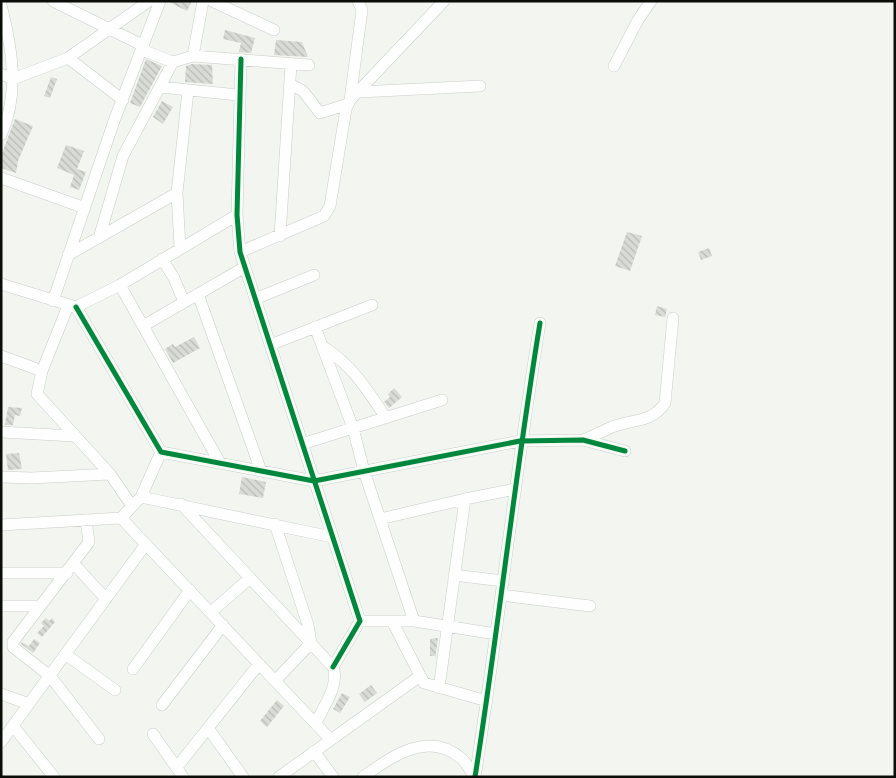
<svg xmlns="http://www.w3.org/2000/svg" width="896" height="778" viewBox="0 0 896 778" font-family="Raleway,sans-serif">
  <defs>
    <pattern id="building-back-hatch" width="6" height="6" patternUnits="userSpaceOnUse" patternTransform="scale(1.25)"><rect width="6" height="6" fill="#d9dbd7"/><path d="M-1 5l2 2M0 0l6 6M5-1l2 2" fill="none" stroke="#b9bbb7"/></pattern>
  </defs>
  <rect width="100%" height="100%" fill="#f2f5f0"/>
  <path fill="url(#building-back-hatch)" d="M167,1H192L187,11Z
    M225,30L255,38L251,53L239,52L241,43L223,39Z
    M276,40L302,42L308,57L274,55Z
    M146,59L162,66L140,107L130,103Z
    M192,64L212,65L213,84L185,82L186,66Z
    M51,77L57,79L50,98L44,96Z
    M162,101L173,107L163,124L153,117Z
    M15,119L33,126L18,161L16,173L1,168V156Z
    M66,145L84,151L77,169L86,172L79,190L70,187L74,175L57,168Z
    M627,232L642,236L630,271L615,266Z
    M709,248L712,256L701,260L698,252Z
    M657,306L667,309L665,317L655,315Z
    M194,337L200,348L173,363L165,349L173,344L175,347Z
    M394,388L402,397L389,408L384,402L390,397L388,394Z
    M8,407L22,408L20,416L15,415L13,425H5Z
    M19,453L22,469L8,470L6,454Z
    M242,477L266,482L263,498L239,494Z
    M46,618L49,621L52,618L55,622L42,637L37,633L44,626L41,623Z
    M438,638L435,660V656H430V639Z
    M34,639L40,643L33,653L21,644L22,642L29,646Z
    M371,685L377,693L365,702L359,694Z
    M342,693L350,697L340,713L333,709Z
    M277,700L284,706L267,727L260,721Z"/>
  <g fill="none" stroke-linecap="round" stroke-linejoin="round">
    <defs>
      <path id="minor" d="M53,1L144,46
        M212,1L274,30
        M1,5C12,48 20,93 1,135
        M142,50L173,62L193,56L309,65
        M193,56L203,1
        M68,58L123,100
        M241,59L237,215L240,252L360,621L333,667
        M614,66L638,20L651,1
        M1,74L13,79L68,58L149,1
        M290,84L303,91L320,113L348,104
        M160,87L238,95
        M359,92L480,86
        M350,100L362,10L358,1
        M1,178L85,208
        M280,236L291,64
        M99,238L123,156L173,62
        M180,248L177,193L188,91
        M240,252L324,216L330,206L346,109L350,100L444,1
        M68,255L177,193
        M162,259L174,278L184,302
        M1,284L76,307L120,285L237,215
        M120,285L220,463
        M198,294L261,471
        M255,299L314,275
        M53,301L114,121L160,1
        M68,306L42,371L37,394L110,474L132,506
        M76,307L161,452L314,481L520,441L583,440L625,451
        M143,326L245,267
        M315,327L353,428L364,471L414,621
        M270,345L372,305
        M325,348C353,366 368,391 386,418
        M1,356L42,371
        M1,432L74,436
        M583,440C593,436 603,431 612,427C633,419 652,423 665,403L673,318
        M302,444L442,400
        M1,477L32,478L110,474
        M141,497L332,537
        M181,504L333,667C340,685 323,707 316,723
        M121,518L330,739
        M380,519L465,499
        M86,520L89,542L13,642V647L50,676L99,739
        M275,524L308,625L311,643L275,681
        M1,525L121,518L141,497L161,452
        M74,564L106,599
        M1,573H67
        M454,575L503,581
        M501,595L590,606
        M1,606H39
        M211,612L250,578
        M360,621H414L496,634
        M392,621L424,683L487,701
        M65,654L115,690
        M133,669L190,590
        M439,688L465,499L516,489
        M1,694L29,704
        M162,705L223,625
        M13,726L54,777
        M208,728L243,777
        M153,734L183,777
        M1,742L146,544
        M314,751L333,777
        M177,767L259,664
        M279,777L420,676
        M363,777C391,757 428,730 461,758C466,763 471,771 475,777
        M475,777C499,626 515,474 540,323"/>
    </defs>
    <use href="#minor" stroke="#cacdc8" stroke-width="12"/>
    <use href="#minor" stroke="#fdfefd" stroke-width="11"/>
    <defs>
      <path id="cycleway" d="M241,59L237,215L240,252L360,621L333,667
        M76,307L161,452L314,481L520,441L583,440L625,451
        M475,777C499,626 515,474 540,323"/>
    </defs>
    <use href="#cycleway" stroke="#f1f8ed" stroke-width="8"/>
    <use href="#cycleway" stroke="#00873e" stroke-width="5"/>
  </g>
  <rect width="896" height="778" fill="none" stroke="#0b0d09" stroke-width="5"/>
</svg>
